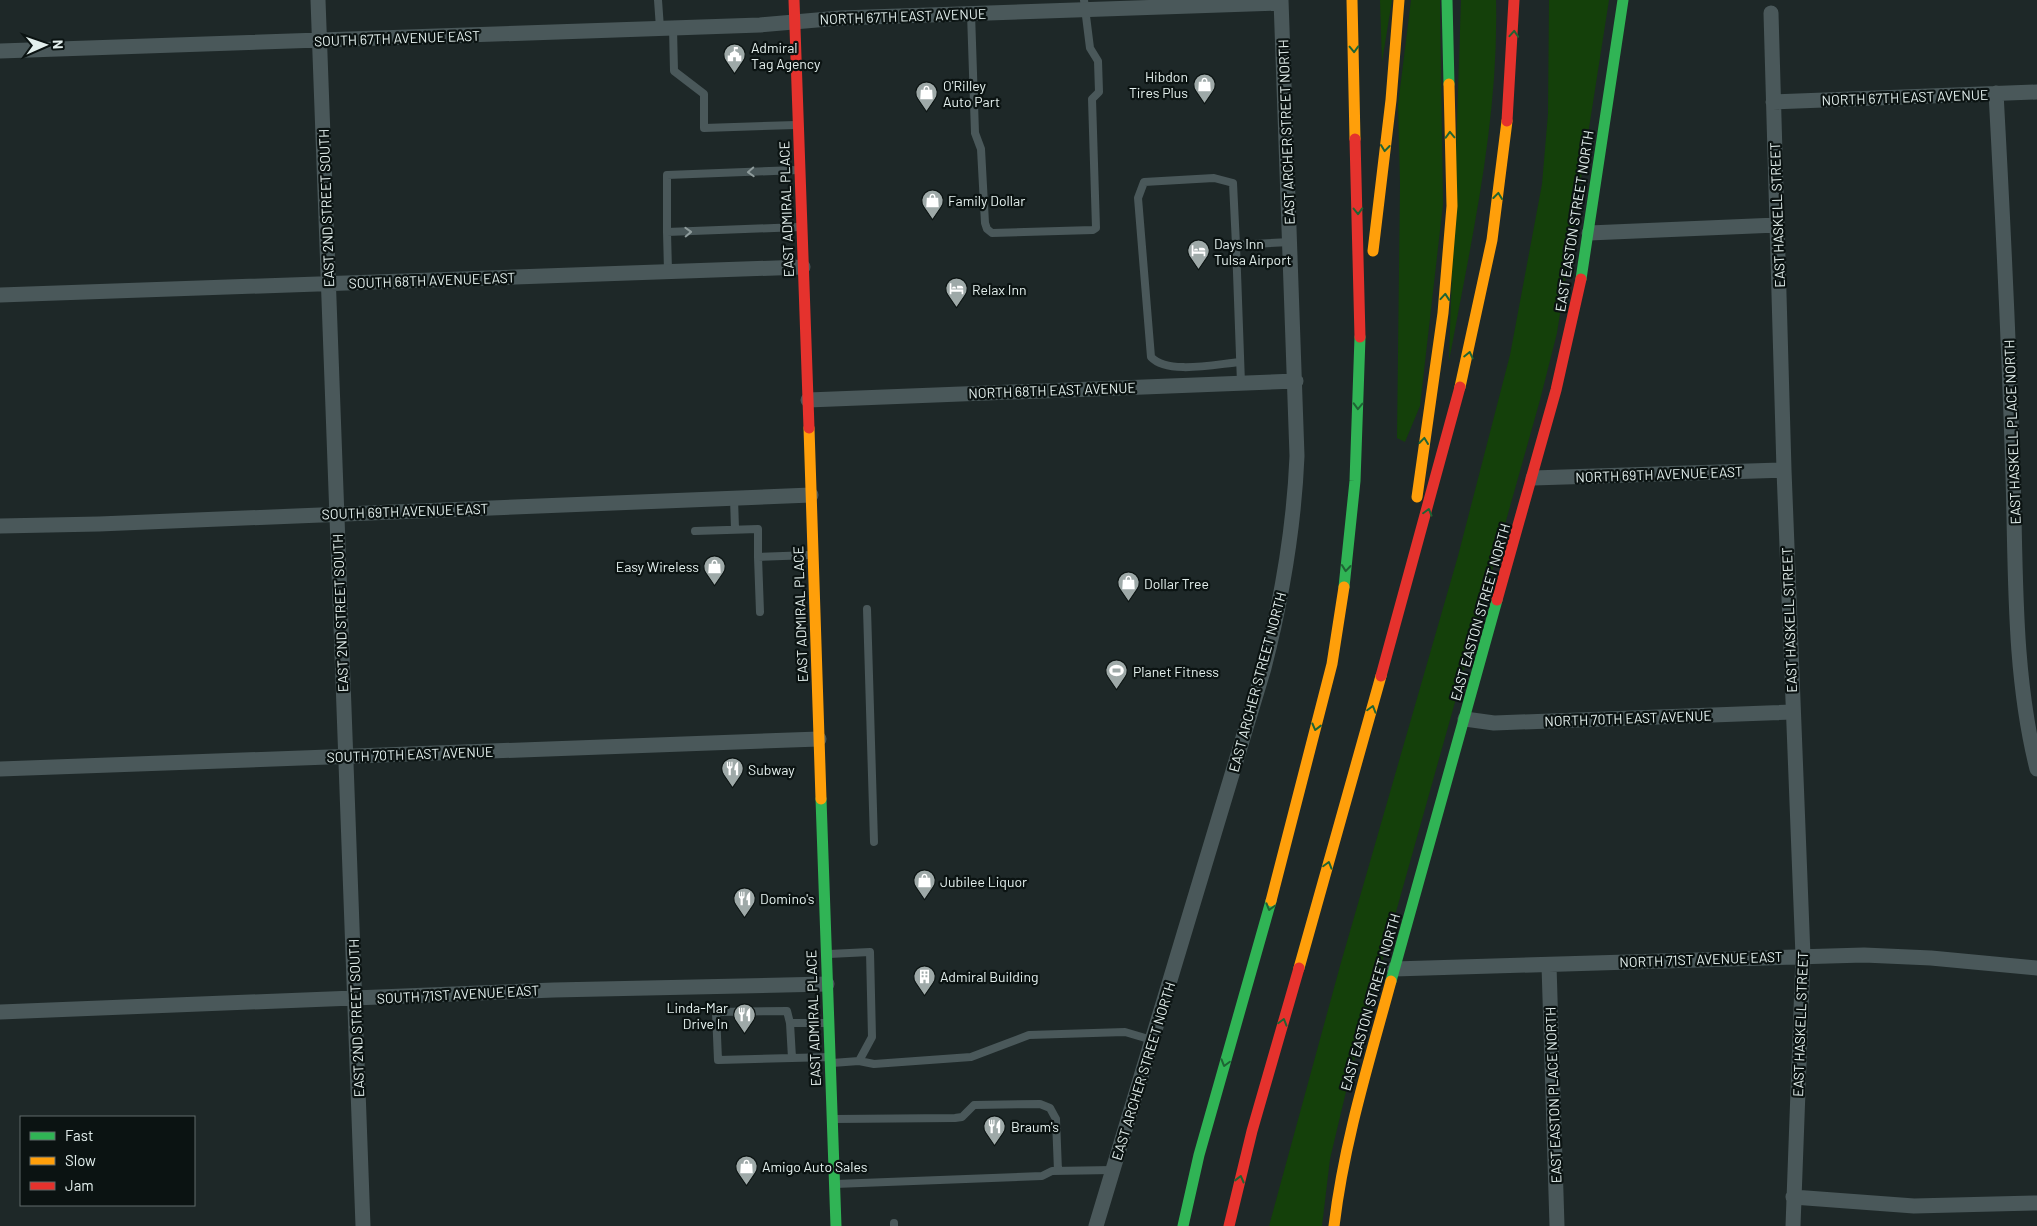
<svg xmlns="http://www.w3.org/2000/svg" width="2037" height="1226" viewBox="0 0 2037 1226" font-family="Barlow,sans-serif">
  <rect width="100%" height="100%" fill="#1e2828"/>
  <path fill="#14400a" d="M1380,0H1392L1382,62Z
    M1411,0H1440L1443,204L1420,406L1405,442L1397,438L1400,184L1398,105Z
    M1461,0H1496C1499,121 1471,242 1449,361Z
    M1549,0H1609L1557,333L1540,400L1349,1079L1330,1159L1322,1226H1269L1340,966L1458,556L1510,355L1542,184L1548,114Z"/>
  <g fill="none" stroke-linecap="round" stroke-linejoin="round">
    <path stroke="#4a585a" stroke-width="8" d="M658,0L660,28
      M971,13L975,133L981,149L985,223L987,229L992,233L1093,230L1096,228L1092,99L1099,92L1098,61L1090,48L1084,0
      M673,28L674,71L704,94V128L796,125
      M798,170L667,175V232L799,227
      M667,232L668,271
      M1236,245L1233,183L1214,178L1144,182L1138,198L1151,357C1168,375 1216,364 1240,362
      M1241,383L1236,245L1290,242
      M734,498L735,529
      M695,531L758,529V557L811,555
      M758,557L760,612
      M867,609L874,842
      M829,954L870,952L872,1037L859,1061L832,1063
      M787,1011L790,1023L792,1058L718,1060L716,1012Z
      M790,1023H827
      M792,1058L830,1057
      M859,1061L874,1064L971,1057L1029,1035L1125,1032L1152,1040
      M834,1119L955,1118L962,1117L974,1105L1040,1104L1050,1108L1056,1119L1058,1171
      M835,1184L1042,1176L1052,1171L1112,1170
      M894,1223V1226"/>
    <path stroke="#4a585a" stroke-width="15" d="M318,0L363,1226
      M1771,13L1784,470L1803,956L1793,1226
      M0,51L760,25L840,18L1281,3
      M1996,93C2003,220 2009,348 2013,475C2016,574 2013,673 2037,769
      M1773,102L2037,92
      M1589,233L1777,225
      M0,295L803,267
      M808,400L1296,381
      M1533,478L1784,470
      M0,526L99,524L811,495
      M1465,719L1494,723L1793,712
      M0,769L819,739
      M1549,965L1557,1226
      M1394,969L1864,955L1931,958L2037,968
      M0,1012L554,990L827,984
      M1793,1197L1914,1206L2037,1203
      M1096,1226L1264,668C1282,598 1294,528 1297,456L1281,0"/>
    <path stroke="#30b455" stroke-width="11" d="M1447,0L1449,84
      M1581,279L1623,0
      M1344,587L1355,481L1360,337
      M821,799L836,1226
      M1391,981L1497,600
      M1183,1226L1199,1155L1271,901"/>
    <path stroke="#ff9f0a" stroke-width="11" d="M1352,0L1355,139
      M1373,251L1391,100L1399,0
      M1460,387L1492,240L1507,121
      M809,428L821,799
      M1417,497L1443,313L1452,206L1449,84
      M1271,901L1332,664L1344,587
      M1299,968L1381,676
      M1334,1226C1344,1142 1369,1062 1391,981"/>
    <path stroke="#e5322d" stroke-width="11" d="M794,0L809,428
      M1507,121L1514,0
      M1355,139L1360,337
      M1497,600L1556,390L1581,279
      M1381,676L1460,387
      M1229,1226L1252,1131L1299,968"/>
  </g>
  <defs><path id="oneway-chevron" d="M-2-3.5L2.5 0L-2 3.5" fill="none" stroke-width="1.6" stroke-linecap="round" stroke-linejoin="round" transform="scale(1.25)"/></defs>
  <g stroke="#1e6434">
    <use href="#oneway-chevron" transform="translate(1514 34) rotate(-86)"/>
    <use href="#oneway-chevron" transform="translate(1354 49) rotate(88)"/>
    <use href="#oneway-chevron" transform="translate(1450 135) rotate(-92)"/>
    <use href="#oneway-chevron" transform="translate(1385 148) rotate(97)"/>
    <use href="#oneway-chevron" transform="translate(1498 196) rotate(-83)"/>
    <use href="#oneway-chevron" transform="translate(1358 211) rotate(89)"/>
    <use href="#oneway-chevron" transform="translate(1445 297) rotate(-85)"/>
    <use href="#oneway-chevron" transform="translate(1469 355) rotate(-77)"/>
    <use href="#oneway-chevron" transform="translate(1358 406) rotate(92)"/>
    <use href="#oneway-chevron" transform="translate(1424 441) rotate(-83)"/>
    <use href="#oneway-chevron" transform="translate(1428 512) rotate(-74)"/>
    <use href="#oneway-chevron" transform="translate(1346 568) rotate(96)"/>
    <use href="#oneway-chevron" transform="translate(1372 709) rotate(-74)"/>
    <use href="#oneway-chevron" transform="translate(1316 727) rotate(104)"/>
    <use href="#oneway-chevron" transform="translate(1328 865) rotate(-74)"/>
    <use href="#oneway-chevron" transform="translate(1270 907) rotate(106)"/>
    <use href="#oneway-chevron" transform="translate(1283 1022) rotate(-74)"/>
    <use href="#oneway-chevron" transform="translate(1225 1063) rotate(106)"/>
    <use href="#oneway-chevron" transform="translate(1240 1179) rotate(-76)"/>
  </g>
  <g stroke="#8f9c9c">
    <use href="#oneway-chevron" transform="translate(751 172) rotate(177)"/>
    <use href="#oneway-chevron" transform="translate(688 232) rotate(-2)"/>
  </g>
  <defs>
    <symbol id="civic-pin" viewBox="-11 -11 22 30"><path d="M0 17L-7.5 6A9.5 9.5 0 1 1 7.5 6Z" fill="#9ea9a8" stroke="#0b1312"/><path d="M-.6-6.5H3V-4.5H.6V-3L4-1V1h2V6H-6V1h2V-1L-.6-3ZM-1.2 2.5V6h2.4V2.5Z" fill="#fff"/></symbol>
    <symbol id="shop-pin" viewBox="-11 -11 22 30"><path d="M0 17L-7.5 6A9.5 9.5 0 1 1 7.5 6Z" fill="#9ea9a8" stroke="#0b1312"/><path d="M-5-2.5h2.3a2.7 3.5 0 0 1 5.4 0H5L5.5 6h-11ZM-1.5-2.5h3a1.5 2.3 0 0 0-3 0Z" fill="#fff"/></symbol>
    <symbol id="hotel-pin" viewBox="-11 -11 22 30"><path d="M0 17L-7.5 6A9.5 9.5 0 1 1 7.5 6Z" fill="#9ea9a8" stroke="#0b1312"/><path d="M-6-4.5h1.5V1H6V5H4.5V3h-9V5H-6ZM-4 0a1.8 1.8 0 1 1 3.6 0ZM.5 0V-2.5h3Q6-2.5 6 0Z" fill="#fff"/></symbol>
    <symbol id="stadium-pin" viewBox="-11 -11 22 30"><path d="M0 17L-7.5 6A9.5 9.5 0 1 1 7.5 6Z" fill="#9ea9a8" stroke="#0b1312"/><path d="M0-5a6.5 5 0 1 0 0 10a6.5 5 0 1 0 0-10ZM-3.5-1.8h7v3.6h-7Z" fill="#fff"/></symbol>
    <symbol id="restaurant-pin" viewBox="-11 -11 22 30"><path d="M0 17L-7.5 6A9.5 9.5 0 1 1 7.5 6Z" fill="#9ea9a8" stroke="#0b1312"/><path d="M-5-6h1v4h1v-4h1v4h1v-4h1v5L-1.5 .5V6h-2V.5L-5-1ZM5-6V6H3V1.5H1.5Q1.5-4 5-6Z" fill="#fff"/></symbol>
    <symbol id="building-pin" viewBox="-11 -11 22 30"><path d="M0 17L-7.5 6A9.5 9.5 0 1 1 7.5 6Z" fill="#9ea9a8" stroke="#0b1312"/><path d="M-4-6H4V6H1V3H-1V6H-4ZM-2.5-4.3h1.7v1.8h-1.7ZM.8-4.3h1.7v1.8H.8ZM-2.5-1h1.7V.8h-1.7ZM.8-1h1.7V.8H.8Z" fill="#fff"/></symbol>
  </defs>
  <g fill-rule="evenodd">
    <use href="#civic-pin" x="722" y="42" width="25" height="34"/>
    <use href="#shop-pin" x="1192" y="72" width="25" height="34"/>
    <use href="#shop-pin" x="914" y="80" width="25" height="34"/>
    <use href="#shop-pin" x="920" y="188" width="25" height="34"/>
    <use href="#hotel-pin" x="1186" y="238" width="25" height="34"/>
    <use href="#hotel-pin" x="944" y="276" width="25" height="34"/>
    <use href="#shop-pin" x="702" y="554" width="25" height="34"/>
    <use href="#shop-pin" x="1116" y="570" width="25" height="34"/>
    <use href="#stadium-pin" x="1104" y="658" width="25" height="34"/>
    <use href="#restaurant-pin" x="720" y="756" width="25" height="34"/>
    <use href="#shop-pin" x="912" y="868" width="25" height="34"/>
    <use href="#restaurant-pin" x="732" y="886" width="25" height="34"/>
    <use href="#building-pin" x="912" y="964" width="25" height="34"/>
    <use href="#restaurant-pin" x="732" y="1002" width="25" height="34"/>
    <use href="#restaurant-pin" x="982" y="1114" width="25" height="34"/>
    <use href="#shop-pin" x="734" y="1154" width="25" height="34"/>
  </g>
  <g text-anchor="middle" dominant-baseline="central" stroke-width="4.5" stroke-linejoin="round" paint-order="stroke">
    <g font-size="14" fill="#e3efed" stroke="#0b1312">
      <text transform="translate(903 16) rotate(-2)">NORTH 67TH EAST AVENUE</text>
      <text transform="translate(397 38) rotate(-2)">SOUTH 67TH AVENUE EAST</text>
      <text transform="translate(1905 97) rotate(-2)">NORTH 67TH EAST AVENUE</text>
      <text transform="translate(1286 132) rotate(-92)">EAST ARCHER STREET NORTH</text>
      <text transform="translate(326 208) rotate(-92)">EAST 2ND STREET SOUTH</text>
      <text transform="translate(786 209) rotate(-92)">EAST ADMIRAL PLACE</text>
      <text transform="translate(1777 215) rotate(-92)">EAST HASKELL STREET</text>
      <text transform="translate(1574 221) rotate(-81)">EAST EASTON STREET NORTH</text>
      <text transform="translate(432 280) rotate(-2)">SOUTH 68TH AVENUE EAST</text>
      <text transform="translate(1052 390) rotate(-2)">NORTH 68TH EAST AVENUE</text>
      <text transform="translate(2012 432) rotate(-92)">EAST HASKELL PLACE NORTH</text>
      <text transform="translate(1659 474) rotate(-2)">NORTH 69TH AVENUE EAST</text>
      <text transform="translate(405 511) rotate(-2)">SOUTH 69TH AVENUE EAST</text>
      <text transform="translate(1480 612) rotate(-74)">EAST EASTON STREET NORTH</text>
      <text transform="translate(340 613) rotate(-92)">EAST 2ND STREET SOUTH</text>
      <text transform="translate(800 614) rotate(-92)">EAST ADMIRAL PLACE</text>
      <text transform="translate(1789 620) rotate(-92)">EAST HASKELL STREET</text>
      <text transform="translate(1257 682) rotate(-75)">EAST ARCHER STREET NORTH</text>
      <text transform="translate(1628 718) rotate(-2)">NORTH 70TH EAST AVENUE</text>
      <text transform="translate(410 754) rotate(-2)">SOUTH 70TH EAST AVENUE</text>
      <text transform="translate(1701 959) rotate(-2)">NORTH 71ST AVENUE EAST</text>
      <text transform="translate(458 994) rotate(-3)">SOUTH 71ST AVENUE EAST</text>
      <text transform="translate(1370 1002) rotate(-74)">EAST EASTON STREET NORTH</text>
      <text transform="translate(356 1018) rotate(-92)">EAST 2ND STREET SOUTH</text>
      <text transform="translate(813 1018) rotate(-92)">EAST ADMIRAL PLACE</text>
      <text transform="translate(1800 1024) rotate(-88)">EAST HASKELL STREET</text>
      <text transform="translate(1143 1071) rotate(-73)">EAST ARCHER STREET NORTH</text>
      <text transform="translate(1553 1095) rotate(-92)">EAST EASTON PLACE NORTH</text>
    </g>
    <g font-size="14" fill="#e3efed" stroke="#0b1312" text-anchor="start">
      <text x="751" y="47">Admiral<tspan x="751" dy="16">Tag Agency</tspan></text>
      <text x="1188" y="76" text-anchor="end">Hibdon<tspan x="1188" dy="16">Tires Plus</tspan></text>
      <text x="943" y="85">O'Rilley<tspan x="943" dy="16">Auto Part</tspan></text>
      <text x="948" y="200">Family Dollar</text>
      <text x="1214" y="243">Days Inn<tspan x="1214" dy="16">Tulsa Airport</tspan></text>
      <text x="972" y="289">Relax Inn</text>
      <text x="699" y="566" text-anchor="end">Easy Wireless</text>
      <text x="1144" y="583">Dollar Tree</text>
      <text x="1133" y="671">Planet Fitness</text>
      <text x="748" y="769">Subway</text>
      <text x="940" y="881">Jubilee Liquor</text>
      <text x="760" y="898">Domino's</text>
      <text x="940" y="976">Admiral Building</text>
      <text x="728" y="1007" text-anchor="end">Linda-Mar<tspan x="728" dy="16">Drive In</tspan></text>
      <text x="1011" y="1126">Braum's</text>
      <text x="762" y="1166">Amigo Auto Sales</text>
    </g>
  </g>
  <rect x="20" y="1116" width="175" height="90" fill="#0b1312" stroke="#616b6a"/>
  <rect x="30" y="1132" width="25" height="8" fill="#30b455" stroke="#616b6a"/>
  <text x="65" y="1141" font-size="15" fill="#e3efed">Fast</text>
  <rect x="30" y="1157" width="25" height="8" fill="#ff9f0a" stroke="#616b6a"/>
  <text x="65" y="1166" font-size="15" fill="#e3efed">Slow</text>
  <rect x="30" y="1182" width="25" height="8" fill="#e5322d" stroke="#616b6a"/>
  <text x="65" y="1191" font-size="15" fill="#e3efed">Jam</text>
  <g transform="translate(45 45) rotate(88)" stroke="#0b1312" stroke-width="4" paint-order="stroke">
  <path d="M0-4L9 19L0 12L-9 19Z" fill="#e3efed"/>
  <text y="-8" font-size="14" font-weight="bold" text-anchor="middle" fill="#e3efed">N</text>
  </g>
</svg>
